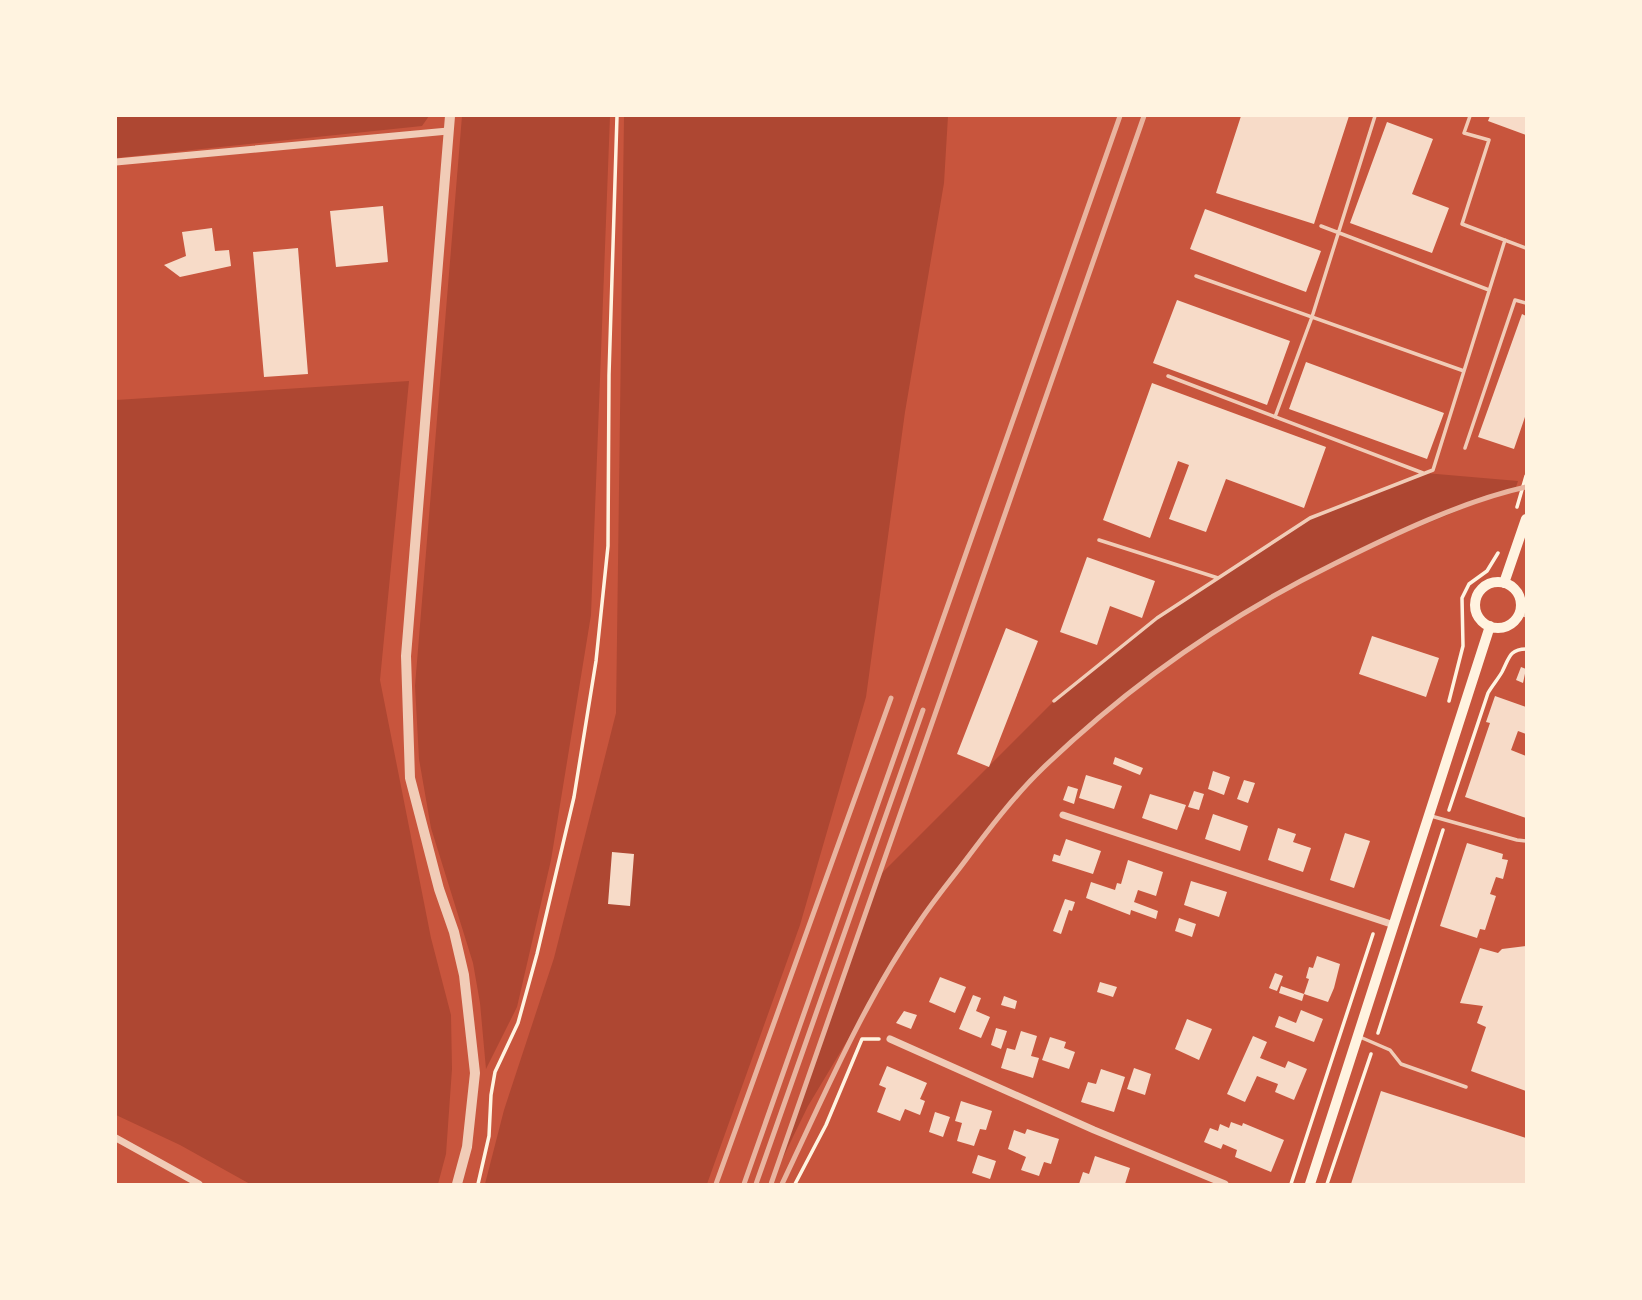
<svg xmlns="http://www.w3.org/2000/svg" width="1642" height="1300" viewBox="0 0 1642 1300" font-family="Manrope,sans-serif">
  <rect width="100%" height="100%" fill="#c8553d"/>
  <path fill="#ae4732" d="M116,116H429L422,126L116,158Z
    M462,116H610L591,615L551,860L517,1007L486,1069L480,1003L473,963L431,828L419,759L415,686Z
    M624,116H948L944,183L905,412L866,697L800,925L707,1184H485L504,1110L554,958L616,713Z
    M409,381L380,680L431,938L451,1015L452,1069L446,1154L438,1184H250L180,1145L116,1115V400Z
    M1425,473L1518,481L1516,487L1362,550L1290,585L1194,644L1100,717L1042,768L1006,808L919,921L808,1106L774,1176L878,877L1054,701L1157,618L1310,518Z"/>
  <path fill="#f7dbc8" d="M1241,116H1349L1314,224L1216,193Z
    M1490,116H1526V135L1488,121Z
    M1387,122L1433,139L1412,194L1449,208L1432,253L1350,223Z
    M383,206L388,262L336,267L330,211Z
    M1205,209L1321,251L1306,292L1190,249Z
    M212,228L215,251L229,250L231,266L180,277L164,265L186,256L182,232Z
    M298,248L308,374L264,377L253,252Z
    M1177,300L1290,341L1267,405L1153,363Z
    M1522,314L1526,316V414L1514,449L1478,437Z
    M1306,362L1444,413L1427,459L1289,409Z
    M1152,383L1326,447L1304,508L1226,479L1206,532L1169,519L1189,465L1178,461L1150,538L1103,520Z
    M1087,557L1155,581L1142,618L1110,606L1097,645L1060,632Z
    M1006,628L1038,641L989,767L957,754Z
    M1372,636L1439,658L1426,697L1359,674Z
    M1521,667L1526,669L1523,683L1516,680Z
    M1495,696L1526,707V734L1518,731L1511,750L1526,756V818L1465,797L1490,723L1486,722Z
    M1115,757L1143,768L1140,775L1113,764Z
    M1213,771L1230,777L1224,795L1208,789Z
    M1086,775L1122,786L1114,809L1079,798Z
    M1244,780L1255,783L1248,803L1237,799Z
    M1068,786L1078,789L1074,804L1063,800Z
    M1194,791L1204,794L1199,810L1188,807Z
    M1150,794L1186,805L1177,830L1142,818Z
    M1213,814L1248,826L1240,851L1205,839Z
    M1278,828L1296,834L1293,842L1311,848L1303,872L1268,860Z
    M1345,833L1370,841L1354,888L1330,880Z
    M1066,839L1101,851L1093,874L1052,861L1054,854L1060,856Z
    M1467,843L1503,854L1502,859L1508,860L1503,879L1496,877L1490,894L1496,896L1485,930L1480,929L1477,938L1440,926Z
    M612,852L634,854L630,906L608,904Z
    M1128,860L1163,872L1156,896L1138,890L1134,902L1158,911L1156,919L1131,910L1130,915L1086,898L1091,882L1115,890L1117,883L1121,884Z
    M1191,881L1227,892L1219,917L1184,905Z
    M1065,899L1075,902L1072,911L1069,910L1061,934L1053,931Z
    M1179,918L1196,924L1192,937L1175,931Z
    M1526,946V1091L1471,1071L1486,1027L1477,1023L1483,1006L1460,1003L1480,948L1498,953L1502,949Z
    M1317,956L1340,964L1334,988L1328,1002L1304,994L1309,979L1306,978L1309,967L1313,968Z
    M1275,973L1283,976L1277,991L1269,988Z
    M940,977L966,987L955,1013L929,1002Z
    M1100,982L1117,987L1113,997L1097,992Z
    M1281,986L1304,994L1302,1001L1279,993Z
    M973,995L981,998L976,1011L990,1017L981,1038L959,1029Z
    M1004,996L1017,1001L1015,1009L1001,1005Z
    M1301,1010L1323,1019L1314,1042L1275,1027L1279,1016L1296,1023Z
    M904,1011L917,1015L911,1029L896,1023Z
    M1187,1019L1212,1029L1199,1060L1175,1049Z
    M996,1028L1007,1031L1001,1049L991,1045Z
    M1021,1031L1037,1036L1031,1056L1039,1058L1033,1078L1001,1068L1007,1048L1015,1050Z
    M1253,1036L1267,1042L1260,1058L1285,1068L1288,1061L1307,1069L1294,1100L1275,1092L1278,1084L1257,1076L1245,1102L1227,1094Z
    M1050,1037L1066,1042L1064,1048L1075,1052L1069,1069L1042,1060Z
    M887,1066L927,1083L920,1099L925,1101L920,1115L905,1109L900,1121L877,1112L886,1088L879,1085Z
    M1134,1068L1151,1074L1145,1095L1127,1089Z
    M1101,1069L1125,1077L1114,1112L1081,1102L1088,1082L1096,1084Z
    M1381,1091L1526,1138V1184H1351Z
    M961,1101L992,1111L986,1130L980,1129L974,1146L957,1141L962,1123L955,1121Z
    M935,1112L950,1117L943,1137L929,1132Z
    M1231,1122L1242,1126L1243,1123L1284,1140L1271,1172L1235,1157L1237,1150L1223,1144L1221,1149L1204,1142L1210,1128L1218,1131L1220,1124L1229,1128Z
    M1027,1129L1059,1139L1051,1164L1044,1162L1039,1176L1021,1170L1026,1157L1008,1149L1014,1130L1025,1134Z
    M978,1155L996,1161L990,1179L972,1173Z
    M1095,1156L1130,1168L1125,1184H1079L1083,1172L1089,1174Z"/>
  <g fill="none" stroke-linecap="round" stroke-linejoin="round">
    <path stroke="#fff3e0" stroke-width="3.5" d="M1517,507L1526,476
      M1449,701L1463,646L1462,598L1469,584L1487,571L1498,553
      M1449,810L1488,693C1492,686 1498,679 1502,672C1509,659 1509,649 1526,649
      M1378,1033L1443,830
      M478,1184L489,1136L491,1095L495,1072L518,1023L537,954L574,797L596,661L608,546L609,375L617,116
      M795,1184L826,1125L862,1039H879
      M1291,1184L1373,934
      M1327,1184L1371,1054"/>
    <path stroke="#f1ccb7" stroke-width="3.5" d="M1470,116L1464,133L1489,140L1462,224L1526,248
      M1321,226L1489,290
      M1196,276L1464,371
      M1168,376L1423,473
      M1275,417L1312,317L1375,116
      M1465,448L1515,300L1526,303
      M1099,540L1218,578
      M1054,701L1157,618L1310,518L1433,470L1505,240
      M1431,816L1517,840L1526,841
      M1360,1037L1390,1050L1401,1064L1466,1087"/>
    <path stroke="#f1ccb7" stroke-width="7" d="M116,162L448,131
      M1520,612L1526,614
      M1063,815L1394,925
      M890,1039L1094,1130L1225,1184
      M116,1138L199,1184"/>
    <path stroke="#f1ccb7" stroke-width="10" d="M450,116L406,656L410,778L439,889L454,932L464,975L475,1073L467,1147L457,1184"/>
    <path stroke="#fff3e0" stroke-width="10" d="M1475 605a23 23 0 1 1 46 0a23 23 0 1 1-46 0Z
      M1504,583L1526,519
      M1310,1184L1490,626"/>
    <path stroke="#e9b49f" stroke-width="5" d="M716,1184L891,698
      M744,1184L1120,116
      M756,1184L923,710
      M771,1184L1144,116
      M782,1184C824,1096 864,1001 920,921C934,900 950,881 965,861C989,829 1014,796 1043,768C1129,685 1228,616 1334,564C1392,535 1463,501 1526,487"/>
  </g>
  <rect width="1642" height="1300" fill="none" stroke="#fff3e0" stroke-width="234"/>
</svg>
